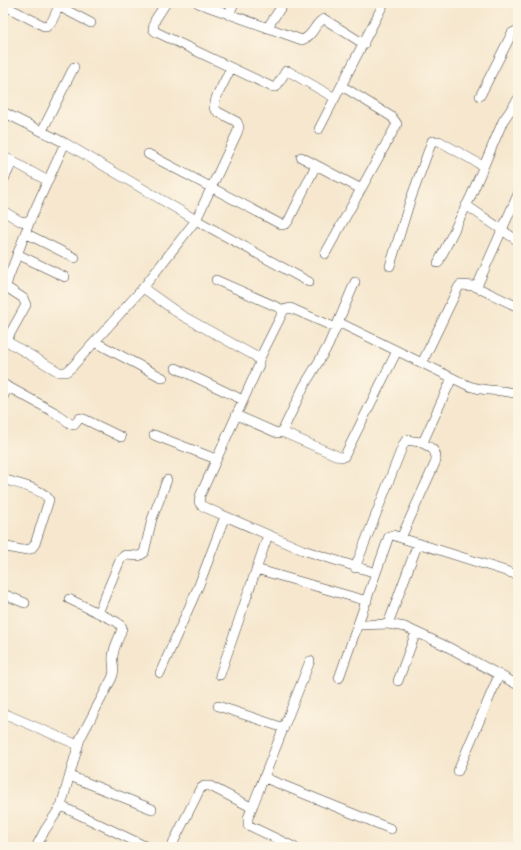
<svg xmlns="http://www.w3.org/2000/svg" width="521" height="850" viewBox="0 0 521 850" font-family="'Patrick Hand',sans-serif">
  <rect width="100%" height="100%" fill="#fcf5e5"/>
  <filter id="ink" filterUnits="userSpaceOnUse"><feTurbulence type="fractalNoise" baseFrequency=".025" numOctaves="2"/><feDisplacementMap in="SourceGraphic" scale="8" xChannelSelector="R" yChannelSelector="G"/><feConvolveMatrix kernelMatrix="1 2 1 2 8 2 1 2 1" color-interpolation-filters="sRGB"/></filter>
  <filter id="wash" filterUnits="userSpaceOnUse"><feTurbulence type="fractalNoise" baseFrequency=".012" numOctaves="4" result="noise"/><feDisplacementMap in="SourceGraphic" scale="16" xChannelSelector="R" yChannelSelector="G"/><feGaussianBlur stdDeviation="0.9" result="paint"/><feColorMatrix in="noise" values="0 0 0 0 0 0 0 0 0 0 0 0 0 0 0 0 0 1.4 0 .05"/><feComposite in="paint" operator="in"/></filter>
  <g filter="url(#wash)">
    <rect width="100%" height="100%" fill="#f6e7ce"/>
  </g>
  <g filter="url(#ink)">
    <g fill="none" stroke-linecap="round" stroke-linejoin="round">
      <defs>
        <path id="minor" d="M166,3L155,20L153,29L156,32L272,87H276L286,71H288L335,98
          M198,3L302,40C314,36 314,23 324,19L364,44
          M3,5L46,27L52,21L58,8H62L91,23
          M229,15L234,3
          M267,28L284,3
          M480,96L510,37L512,33L518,30
          M3,112L65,143L196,220L309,282
          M319,129L384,3
          M42,131L74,67
          M148,154L282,225L286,224L289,220L316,165
          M3,156L48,181
          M301,157L361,189
          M3,181L13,161
          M466,205L518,241
          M3,211L20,221L27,222L31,218L65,143
          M25,233L75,258
          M17,254L65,277
          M325,254L397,124L392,117L342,86
          M438,263L471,196L503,121L518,99
          M390,266L410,201L432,141H439L483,166
          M216,280L284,310
          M3,285L7,283L8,279L31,218
          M3,285L23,298L26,305L6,341
          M474,286L518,307
          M143,288L181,315L255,356L259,360V365L200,496L199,502L202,506L303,550L376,573
          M338,322L469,386C485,392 502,389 518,394
          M3,339L59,372H66L72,367L143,288L196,220L237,133L239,127L237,122L218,112L214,108L216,98L231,68
          M95,342L163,378
          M259,360L284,310L290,308L295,310L336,328
          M422,363L458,288L460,285L474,286L478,284L518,194
          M176,368L243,400
          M3,384L54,412L71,424L74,425L80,418L84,419L121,437
          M3,397L8,387
          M236,415L277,433L282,432L304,386L328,346L355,282
          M282,432L340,457H344L397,351
          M154,435L216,459
          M3,479C14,483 45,489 49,500L35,544L31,549L21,550L3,546
          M401,538L436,461C437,449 430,447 420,442
          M355,568L403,445L406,440L420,442L424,440L452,378
          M256,569L367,601
          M3,594L25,603
          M98,613L121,558L125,555L139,556L144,553L152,519L167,480
          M388,624L418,543
          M358,625L388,624L405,627L448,647L518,685
          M160,673L199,585L225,516
          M220,675L268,535
          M339,678L389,536L393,535L401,538L518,575
          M398,681L416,632
          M218,706L284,728
          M3,713L78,745
          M458,771L499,675
          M70,776L152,809
          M265,778L391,829
          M253,805L248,818V825L294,847
          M61,806L147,847
          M36,847L45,830L61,806L80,739L112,678C116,670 112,665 113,657C113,646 121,637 122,627L117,622L69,599
          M171,847L200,789L204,786H210L249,806L253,805L310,661"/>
      </defs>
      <use href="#minor" stroke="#3d3a37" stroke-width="10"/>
      <use href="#minor" stroke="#fff" stroke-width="9"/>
    </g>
  </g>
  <rect width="521" height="850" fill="none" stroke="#fcf5e5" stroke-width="16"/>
</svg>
